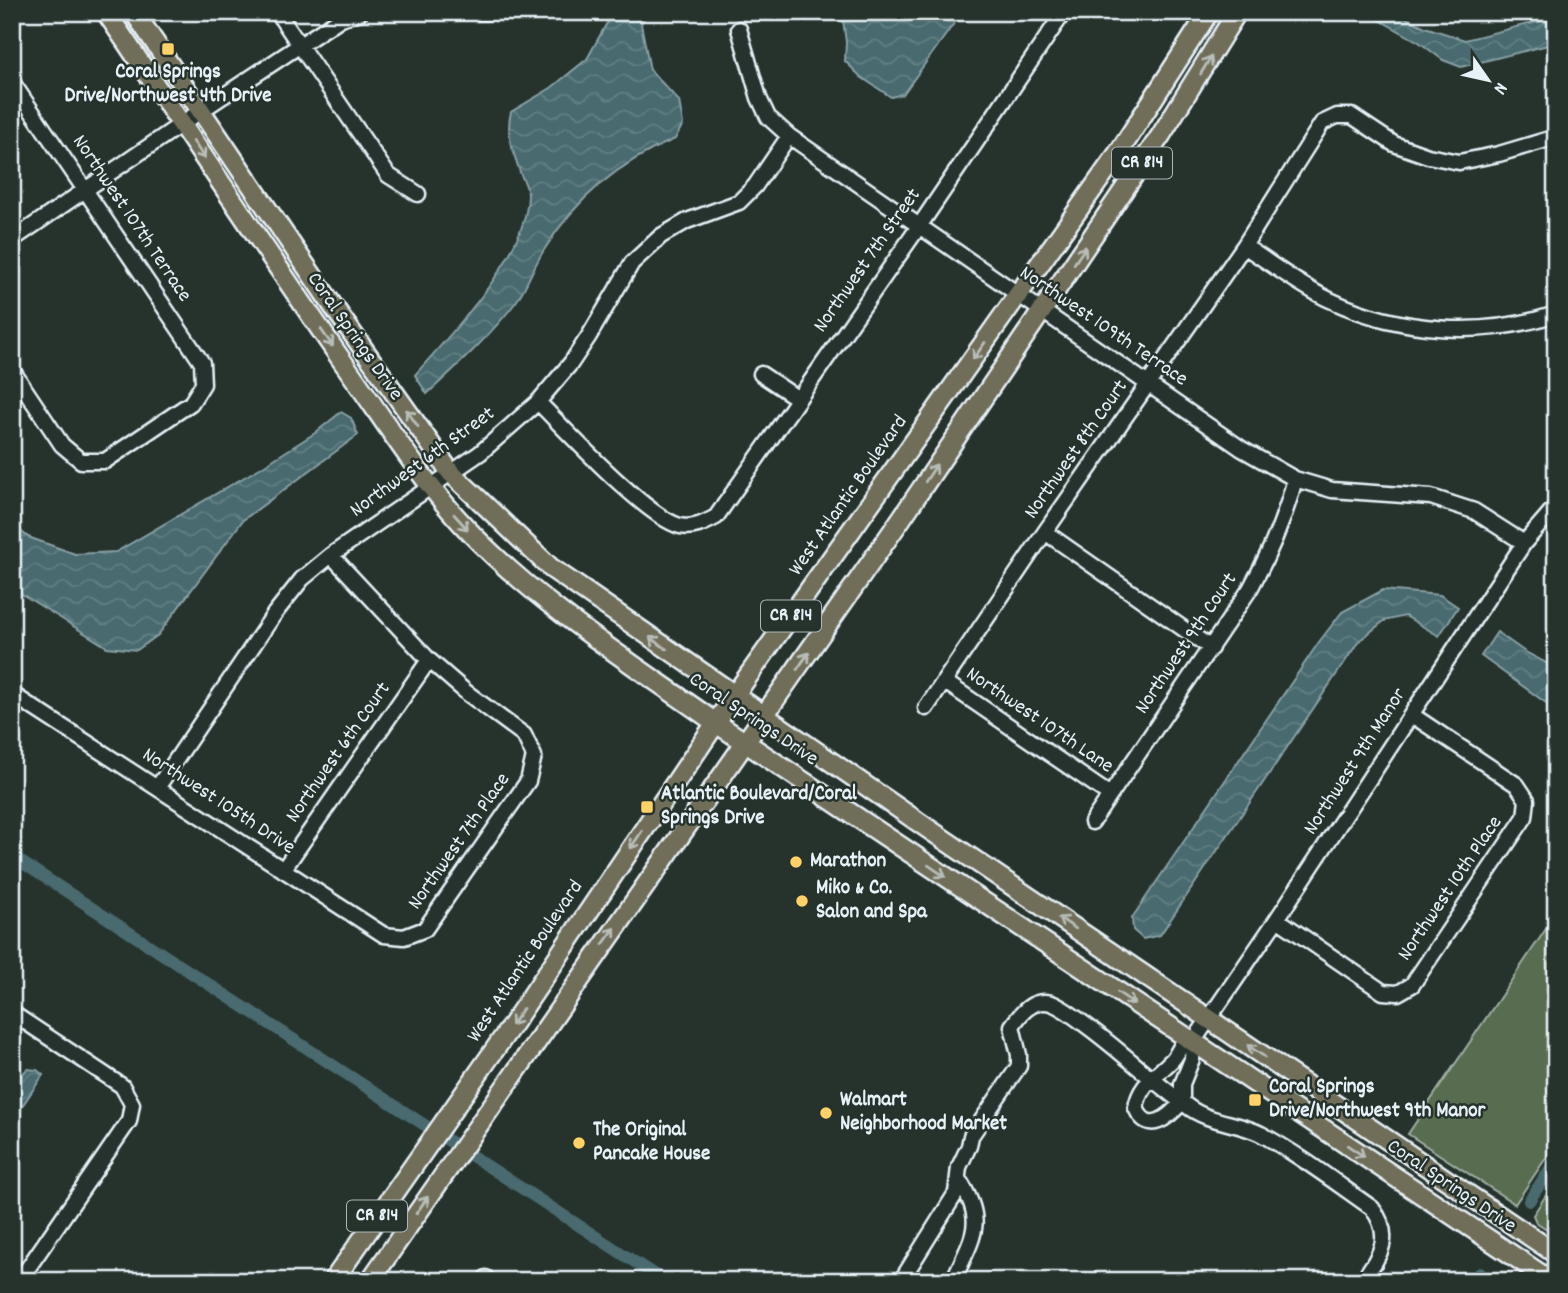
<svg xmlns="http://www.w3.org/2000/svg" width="1568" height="1293" viewBox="0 0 1568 1293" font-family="Dekko,sans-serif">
  <defs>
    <pattern id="water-waves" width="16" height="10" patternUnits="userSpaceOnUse" patternTransform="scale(1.75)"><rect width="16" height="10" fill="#486a6e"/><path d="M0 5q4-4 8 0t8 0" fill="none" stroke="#628083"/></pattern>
  </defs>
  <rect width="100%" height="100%" fill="#26332d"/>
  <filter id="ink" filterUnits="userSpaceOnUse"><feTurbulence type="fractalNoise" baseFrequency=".0143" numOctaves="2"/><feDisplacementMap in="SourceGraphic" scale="14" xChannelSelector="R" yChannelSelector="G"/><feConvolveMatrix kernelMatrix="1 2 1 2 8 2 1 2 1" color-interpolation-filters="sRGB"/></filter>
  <g filter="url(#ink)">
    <path fill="#596c4f" stroke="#a0aea4" stroke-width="2" d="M1556,914V1143L1515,1204L1408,1134Z
      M1556,1180V1235L1536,1222L1533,1215Z"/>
    <path fill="url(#water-waves)" stroke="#88a0a5" stroke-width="2" d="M613,12H647L641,24L650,70L679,101L683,124L675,139C619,162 576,198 544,250C533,267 527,286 516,302C490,336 458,365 427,394L415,375C453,331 527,256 528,195C528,188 524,181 521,175C514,154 505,134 511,112L551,88L587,59Z
      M842,12H947L952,16L955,22L903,94L891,97L861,77L845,61L846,42Z
      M1377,12H1394L1425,27L1465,40L1556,17V43L1461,67L1443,60L1419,42L1376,18Z
      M341,412L351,418L358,435L243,520L158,635L137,650L107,647L12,588V524L28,537L75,554L116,552L260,468L315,433Z
      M1383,590L1440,595L1458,607L1439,636L1405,616L1384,621L1359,641L1160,935L1143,939L1133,930L1132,918L1319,642L1342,612Z
      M1497,632L1525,652L1556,668V710L1481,656Z
      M27,1069L37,1070L43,1075L12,1121V1086Z"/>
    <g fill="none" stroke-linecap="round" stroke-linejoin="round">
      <path stroke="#486a6e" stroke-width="12" d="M12,856L664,1281
        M1529,1201L1556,1160
        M1475,1281L1480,1273"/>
      <defs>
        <path id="minor" d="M277,12L388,175L418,194
          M478,12H486
          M739,29L759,98L768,117L789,136L1242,449L1295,479L1332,490L1431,497L1474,511L1524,543
          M12,82L202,363L203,384L191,403L105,461H81L62,445L12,370
          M12,240L202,110L341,18L361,12
          M1244,246C1272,264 1300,286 1330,300C1400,333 1483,338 1556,314
          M761,374L797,398
          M538,402C565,429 647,518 680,526C693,529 705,523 716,517L920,225L1064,12
          M1045,532L1211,648
          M945,682L1110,795
          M12,694L384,935L404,937L425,929L528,781L534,756L524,735L467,693L429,660L331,555
          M926,708L1045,532L1244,246L1322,123L1337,116H1352L1394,144L1428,156L1459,162L1499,154L1556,137
          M157,788L275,613L302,579L331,555L480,453L538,402L571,363L589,336L632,263L661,236L687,221L739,202L755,186L789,136
          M1092,822L1250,589C1270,553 1285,518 1295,479
          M283,870L429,660
          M1277,919L1383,992L1398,993L1412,985L1525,817L1527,800L1517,785L1412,715
          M12,1013L122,1086L132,1104L129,1121L19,1281
          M1193,1042L1277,919L1524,543L1556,506
          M1193,1042L1192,1059L1182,1084V1102C1169,1117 1148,1136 1136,1108C1139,1085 1155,1077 1170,1062C1176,1057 1179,1049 1183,1043Z
          M484,1281L486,1278
          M901,1281L956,1193L959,1167L969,1146L971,1136L1019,1066V1055L1012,1026C1021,1013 1033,998 1051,1003C1063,1007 1076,1018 1087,1026C1121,1051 1152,1081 1187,1106C1209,1123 1237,1122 1261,1134C1300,1155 1336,1183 1372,1208C1394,1237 1380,1255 1362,1281
          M953,1281C972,1238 988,1222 958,1179"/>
        <path id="major" d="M106,12C185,129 263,247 343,362C383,418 419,478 466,528C539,605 630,662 716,723L1551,1281
          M134,12L333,306L451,473L551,568L927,828L1556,1254
          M333,1281L514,1022L734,696L1119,152L1209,12
          M370,1281L901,519L1161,135L1237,12"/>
      </defs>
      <use href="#minor" stroke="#e8f1f8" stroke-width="19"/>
      <use href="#major" stroke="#e8f1f8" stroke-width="23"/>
      <use href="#minor" stroke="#26332d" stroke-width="14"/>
      <use href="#major" stroke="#706e59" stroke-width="18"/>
    </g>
    <defs><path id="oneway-shaft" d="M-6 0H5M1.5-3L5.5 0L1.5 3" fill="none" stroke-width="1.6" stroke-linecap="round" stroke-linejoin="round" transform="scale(1.75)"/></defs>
    <g stroke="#b8bdb8">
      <use href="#oneway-shaft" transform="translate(1206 65) rotate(-59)"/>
      <use href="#oneway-shaft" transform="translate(199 150) rotate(56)"/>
      <use href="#oneway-shaft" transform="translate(1080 255) rotate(-56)"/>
      <use href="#oneway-shaft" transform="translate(327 338) rotate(55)"/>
      <use href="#oneway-shaft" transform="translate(979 351) rotate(125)"/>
      <use href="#oneway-shaft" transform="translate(412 418) rotate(-125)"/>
      <use href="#oneway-shaft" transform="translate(931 473) rotate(-57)"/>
      <use href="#oneway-shaft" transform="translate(461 522) rotate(48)"/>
      <use href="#oneway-shaft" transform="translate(658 643) rotate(-145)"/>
      <use href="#oneway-shaft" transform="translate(803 661) rotate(-55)"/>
      <use href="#oneway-shaft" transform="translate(636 840) rotate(124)"/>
      <use href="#oneway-shaft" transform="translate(937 871) rotate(34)"/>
      <use href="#oneway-shaft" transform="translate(1067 923) rotate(-146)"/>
      <use href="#oneway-shaft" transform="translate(609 936) rotate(-54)"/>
      <use href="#oneway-shaft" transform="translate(1126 998) rotate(34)"/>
      <use href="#oneway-shaft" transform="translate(517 1017) rotate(125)"/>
      <use href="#oneway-shaft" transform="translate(1256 1051) rotate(-146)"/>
      <use href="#oneway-shaft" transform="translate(1356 1151) rotate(34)"/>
      <use href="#oneway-shaft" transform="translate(422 1205) rotate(-55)"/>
    </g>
  </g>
  <g fill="#ffd166" stroke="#26332d" stroke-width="2.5">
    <rect x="161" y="42" width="14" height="14" rx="3.5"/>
    <rect x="640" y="800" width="14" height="14" rx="3.5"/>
    <circle cx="796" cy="862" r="7"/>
    <circle cx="802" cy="901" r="7"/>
    <rect x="1248" y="1093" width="14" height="14" rx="3.5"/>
    <circle cx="826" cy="1113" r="7"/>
    <circle cx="579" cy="1143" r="7"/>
  </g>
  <g text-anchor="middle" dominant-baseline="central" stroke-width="5" stroke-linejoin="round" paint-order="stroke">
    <g fill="#26332d" stroke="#aeb8bb" stroke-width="2">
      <rect x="1112" y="147.5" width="60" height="31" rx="5"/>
      <rect x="761" y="600.5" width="60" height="31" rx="5"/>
      <rect x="347" y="1200.5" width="60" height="31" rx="5"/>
    </g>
    <g font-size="19" font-weight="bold" fill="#e8f1f8">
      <text x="1142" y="163">CR 814</text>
      <text x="791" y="616">CR 814</text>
      <text x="377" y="1216">CR 814</text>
    </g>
    <g font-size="21" font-weight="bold" fill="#e8f1f8" stroke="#26332d" text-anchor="start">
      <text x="168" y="73" text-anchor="middle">Coral Springs<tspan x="168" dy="24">Drive/Northwest 4th Drive</tspan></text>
      <text x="661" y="795">Atlantic Boulevard/Coral<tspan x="661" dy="24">Springs Drive</tspan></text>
      <text x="810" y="862">Marathon</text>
      <text x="816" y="889">Miko &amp; Co.<tspan x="816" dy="24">Salon and Spa</tspan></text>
      <text x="1269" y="1088">Coral Springs<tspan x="1269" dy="24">Drive/Northwest 9th Manor</tspan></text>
      <text x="840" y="1101">Walmart<tspan x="840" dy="24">Neighborhood Market</tspan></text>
      <text x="593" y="1131">The Original<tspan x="593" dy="24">Pancake House</tspan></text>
    </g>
    <g font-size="21" fill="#e8f1f8" stroke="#26332d">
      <text transform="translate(131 219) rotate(56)">Northwest 107th Terrace</text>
      <text transform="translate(868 261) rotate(-55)">Northwest 7th Street</text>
      <text transform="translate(1103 327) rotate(34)">Northwest 109th Terrace</text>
      <text transform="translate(354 337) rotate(55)">Coral Springs Drive</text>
      <text transform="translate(1077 450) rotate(-55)">Northwest 8th Court</text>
      <text transform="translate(423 463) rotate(-36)">Northwest 6th Street</text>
      <text transform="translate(849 496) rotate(-55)">West Atlantic Boulevard</text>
      <text transform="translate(1187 644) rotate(-56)">Northwest 9th Court</text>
      <text transform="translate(753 720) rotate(34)">Coral Springs Drive</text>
      <text transform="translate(1039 721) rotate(34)">Northwest 107th Lane</text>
      <text transform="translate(339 753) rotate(-55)">Northwest 6th Court</text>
      <text transform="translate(1356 762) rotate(-57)">Northwest 9th Manor</text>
      <text transform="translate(218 802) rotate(33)">Northwest 105th Drive</text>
      <text transform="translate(460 842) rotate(-55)">Northwest 7th Place</text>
      <text transform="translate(1451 889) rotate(-56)">Northwest 10th Place</text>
      <text transform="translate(526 962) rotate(-56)">West Atlantic Boulevard</text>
      <text transform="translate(1451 1187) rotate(34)">Coral Springs Drive</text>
    </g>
  </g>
  <rect width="1568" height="1293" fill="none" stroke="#26332d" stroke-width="42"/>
  <rect x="21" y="21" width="1526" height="1251" fill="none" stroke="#e8f1f8" stroke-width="2.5" filter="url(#ink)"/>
  <g transform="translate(1488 80) rotate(124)" stroke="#26332d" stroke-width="5" paint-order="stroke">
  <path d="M0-5L12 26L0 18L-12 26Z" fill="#e8f1f8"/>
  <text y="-10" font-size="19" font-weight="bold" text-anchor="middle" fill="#e8f1f8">N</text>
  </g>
</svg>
